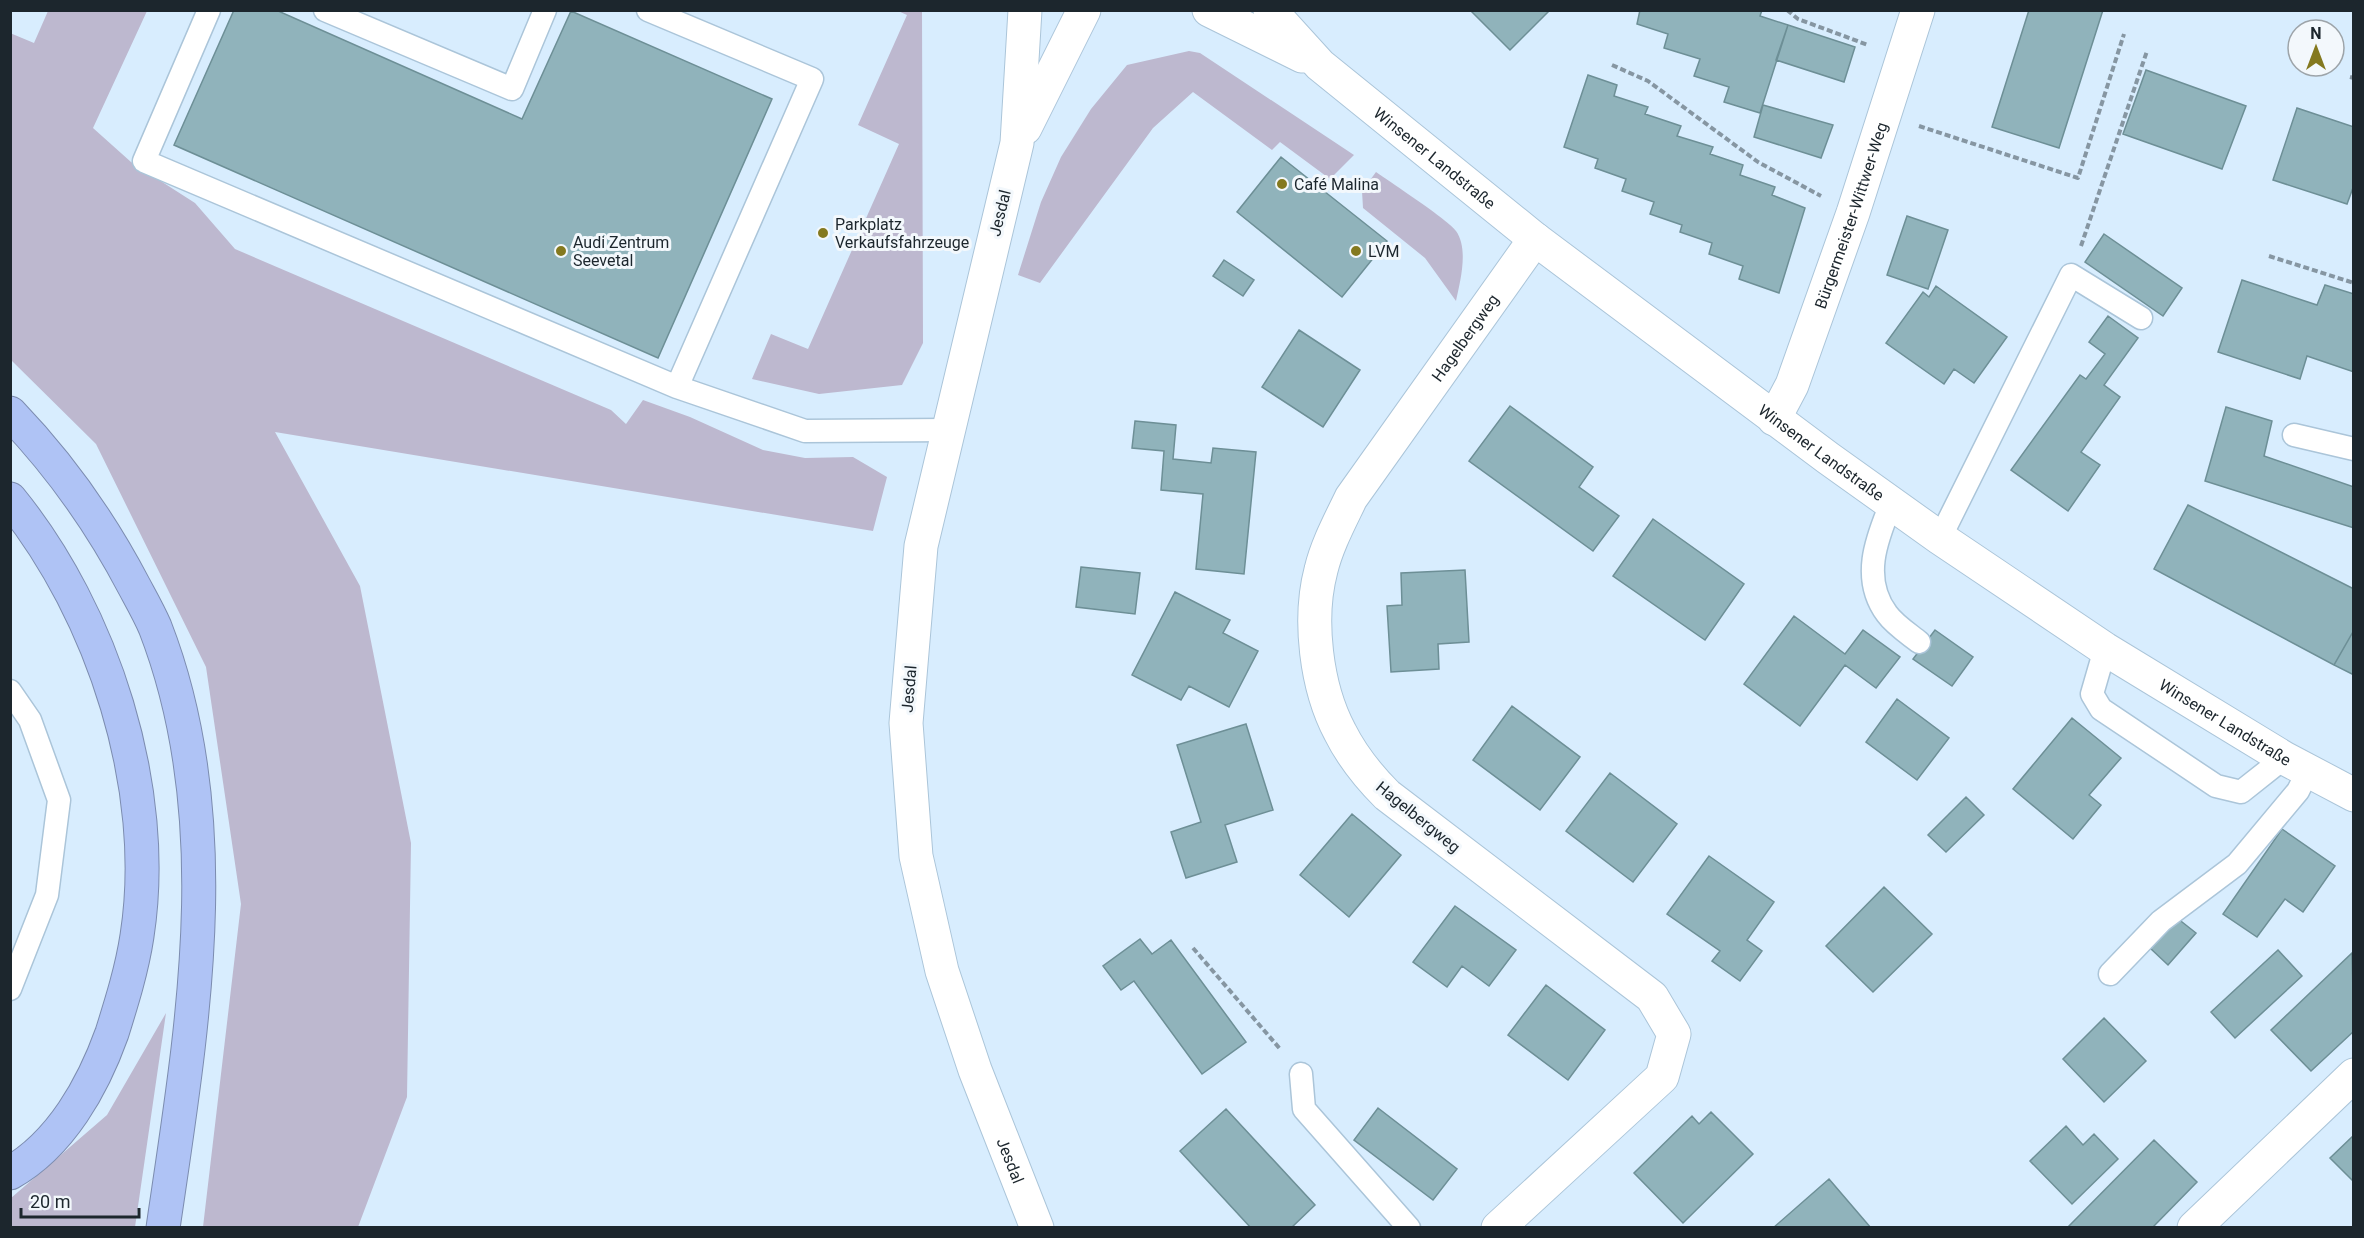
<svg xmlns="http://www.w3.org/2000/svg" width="2364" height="1238" viewBox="0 0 2364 1238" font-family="Roboto,sans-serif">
  <rect width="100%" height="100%" fill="#d8edfe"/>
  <path fill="#bdb8cf" d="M48,11H147L93,128L131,162L195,203L235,249L611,410L626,424L643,400L690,417L763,450L805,458L853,457L887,477L873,531L275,432L360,586L411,843L407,1097L358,1227H203L241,904L206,667L96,444L11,360L10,33L34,43Z
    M898,11H922L923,343L902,385L819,394L752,379L771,334L808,349L899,144L858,125L907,15Z
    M1189,51L1200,53L1354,155L1330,179L1280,142L1272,150L1193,92L1153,128L1040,283L1018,275L1041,202L1061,157L1091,109L1127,65Z
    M1376,172C1390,182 1450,221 1456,231C1469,249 1460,282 1456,301L1425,258L1363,208L1362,191Z
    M166,1013L135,1227H11V1198L107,1115Z"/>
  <path fill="#90b3bb" stroke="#6d8f96" stroke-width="1.5" d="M234,10H276L522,119L571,11L772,99L658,358L174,145Z
    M1470,10H1550L1510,50Z
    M1762,10L1760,16L1788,25L1760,113L1724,102L1729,87L1694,76L1700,59L1664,48L1668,34L1637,24L1640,10Z
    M2029,10H2103L2059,148L1992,127Z
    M1788,25L1855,47L1844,82L1776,60Z
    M2146,70L2246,106L2222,169L2123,134Z
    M1588,75L1617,85L1614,96L1648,107L1645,114L1681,126L1677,136L1713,147L1710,154L1743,165L1740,175L1775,187L1772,195L1805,208L1779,293L1739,279L1743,266L1709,254L1712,243L1680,232L1682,225L1650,214L1654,202L1622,191L1626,179L1595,168L1598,159L1564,147Z
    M1763,105L1833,125L1821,158L1754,137Z
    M2297,108L2354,127V185L2347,204L2273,180Z
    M1281,157L1387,241L1342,297L1237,212Z
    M1907,216L1948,230L1928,289L1887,275Z
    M2104,234L2182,288L2163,316L2085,262Z
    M1224,260L1254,280L1243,296L1213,276Z
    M2242,280L2317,305L2325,285L2354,294V372L2307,356L2300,379L2218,352Z
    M1936,286L2007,337L1974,383L1954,369L1944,384L1886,343L1923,292L1929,297Z
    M2108,316L2138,338L2104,385L2120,397L2081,452L2100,465L2068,511L2011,470L2080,375L2086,379L2105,354L2089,342Z
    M1299,330L1360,370L1323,427L1262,387Z
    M1510,406L1593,467L1579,487L1619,516L1593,551L1469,461Z
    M2226,407L2272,421L2264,456L2354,487V528L2205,481Z
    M1135,421L1176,425L1173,459L1211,463L1213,448L1256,452L1244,574L1196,569L1203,494L1161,490L1164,451L1132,448Z
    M2188,505L2354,589V630L2334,665L2154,569Z
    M1653,519L1744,584L1705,640L1613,576Z
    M1081,567L1140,573L1135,614L1076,607Z
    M1465,570L1469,642L1438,644L1439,669L1391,672L1387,606L1402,605L1401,573Z
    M1175,592L1230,620L1223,633L1258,651L1229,707L1189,686L1181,700L1132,675Z
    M1794,616L1845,654L1863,630L1900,657L1876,688L1845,665L1800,726L1744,684Z
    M1935,630L1973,657L1952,686L1913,659Z
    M2354,630V675L2334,665Z
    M1897,699L1949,738L1917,780L1866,742Z
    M1512,706L1580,757L1540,810L1473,760Z
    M2072,718L2121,758L2089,795L2101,805L2073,839L2013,789Z
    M1246,724L1273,810L1225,825L1237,862L1186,878L1171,832L1201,822L1177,745Z
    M1610,773L1677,824L1633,882L1566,831Z
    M1966,797L1984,815L1946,852L1928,835Z
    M1352,814L1401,855L1349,917L1300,875Z
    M2282,829L2335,866L2303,912L2285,899L2257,937L2223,914Z
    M1709,856L1774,902L1747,940L1762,951L1740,981L1712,961L1720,951L1667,914Z
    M1884,887L1932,934L1873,992L1826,946Z
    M1455,906L1516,950L1489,986L1462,966L1447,987L1413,962Z
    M2177,918L2196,933L2168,965L2150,948Z
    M1140,939L1152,954L1171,940L1246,1042L1202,1074L1134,981L1121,990L1103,966Z
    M2278,950L2302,976L2235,1038L2211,1012Z
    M2352,953L2354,1031L2311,1071L2271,1030Z
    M1546,985L1605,1030L1568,1080L1508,1035Z
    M2104,1018L2146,1061L2104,1102L2063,1059Z
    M1378,1108L1457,1169L1433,1200L1354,1140Z
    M1226,1109L1315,1205L1291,1228H1251L1180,1151Z
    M1711,1112L1753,1154L1683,1223L1634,1173L1692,1116L1699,1124Z
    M2066,1126L2083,1145L2094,1134L2118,1159L2072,1204L2030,1161Z
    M2354,1135V1182L2330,1158Z
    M2154,1140L2197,1182L2152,1228H2067Z
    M1829,1179L1871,1228H1773Z"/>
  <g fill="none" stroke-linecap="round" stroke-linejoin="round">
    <defs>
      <path id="lane" d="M209,10L144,161L677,387L805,431L948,430
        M325,10L512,89L545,10
        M648,10L812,79L677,387
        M2294,435L2354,449
        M1891,504C1876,540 1861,579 1887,614C1895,625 1909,634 1919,642
        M1940,538L2071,275L2141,318
        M2105,649L2092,694L2101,709L2216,786L2241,792L2284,758
        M10,691L30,720L59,800L47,895L10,989
        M2110,974L2161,921L2237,864L2298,791L2308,771
        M1301,1074L1304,1109L1409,1228"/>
      <g id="street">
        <path id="s1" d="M1025,10L1017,143L921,546L906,723L916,856L942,971L975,1070L1037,1228"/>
        <path d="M1025,128L1084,10"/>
        <path id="s2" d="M1774,419L1792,385L1853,213L1918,10"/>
        <path id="s3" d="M1498,1228L1662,1077L1674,1034L1652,997L1387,795C1368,776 1352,756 1340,732C1316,687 1308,619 1321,570C1327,545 1340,521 1351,498L1535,239"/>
        <path d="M2194,1228L2354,1075"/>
      </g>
      <g id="secondary">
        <path d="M1209,10L1302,56"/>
        <path id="s4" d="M1270,10L1320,65L1535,239L1828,458L1940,538L2105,649L2284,758L2354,795"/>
      </g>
      <path id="highway" d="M10,413C60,465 101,523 134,586C141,599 149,613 155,627C230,820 192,1029 163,1228
        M10,499C103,613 160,789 137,936C132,969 122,1001 112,1033C93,1086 61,1144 10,1173"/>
    </defs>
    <use href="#lane" stroke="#abc5d9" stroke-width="25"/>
    <use href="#street" stroke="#abc5d9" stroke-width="35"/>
    <use href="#secondary" stroke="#abc5d9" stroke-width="35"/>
    <use href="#highway" stroke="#7c8caf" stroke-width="35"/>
    <path stroke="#8696a2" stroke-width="4" stroke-dasharray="6 3" stroke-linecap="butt" d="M1787,10L1798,19L1868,45
      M1612,65L1648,81L1758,162L1821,196
      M2350,77L2354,78
      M1919,126L2078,178L2124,34
      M2081,246L2147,51
      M2269,256L2354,283
      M1193,948L1281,1050"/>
    <use href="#lane" stroke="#fff" stroke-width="22"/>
    <use href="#street" stroke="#fff" stroke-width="33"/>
    <use href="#secondary" stroke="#fff" stroke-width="33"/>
    <use href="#highway" stroke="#afc3f5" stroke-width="33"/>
  </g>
  <g fill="#84791f" stroke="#f3f8fc" stroke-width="2">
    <circle cx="1282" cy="184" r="6"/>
    <circle cx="823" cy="233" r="6"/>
    <circle cx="561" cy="251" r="6"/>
    <circle cx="1356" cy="251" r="6"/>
  </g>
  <g text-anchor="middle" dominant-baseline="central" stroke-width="6" stroke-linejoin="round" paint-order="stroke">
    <g font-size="16" fill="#1c262d" stroke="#f3f8fc">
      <text stroke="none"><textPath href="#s4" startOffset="222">Winsener Landstraße</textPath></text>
      <text transform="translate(1000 213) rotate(-76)">Jesdal</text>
      <text stroke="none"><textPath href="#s2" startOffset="218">Bürgermeister-Wittwer-Weg</textPath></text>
      <text stroke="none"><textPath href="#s3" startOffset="1164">Hagelbergweg</textPath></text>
      <text stroke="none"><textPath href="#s4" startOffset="708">Winsener Landstraße</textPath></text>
      <text transform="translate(909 689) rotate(-85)">Jesdal</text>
      <text stroke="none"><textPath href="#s4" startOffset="1194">Winsener Landstraße</textPath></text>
      <text transform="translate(1418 817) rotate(39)">Hagelbergweg</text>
      <text stroke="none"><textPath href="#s1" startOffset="1178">Jesdal</textPath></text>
    </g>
    <g font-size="16" fill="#1c262d" stroke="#f3f8fc" text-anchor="start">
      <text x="1294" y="184">Café Malina</text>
      <text x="835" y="224">Parkplatz<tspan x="835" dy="18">Verkaufsfahrzeuge</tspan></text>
      <text x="573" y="242">Audi Zentrum<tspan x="573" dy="18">Seevetal</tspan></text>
      <text x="1368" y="251">LVM</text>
    </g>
  </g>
  <rect width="2364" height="1238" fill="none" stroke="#1c262d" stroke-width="24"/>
  <g transform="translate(2316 48)"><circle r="28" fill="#f3f8fc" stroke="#9da4a9" stroke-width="1.5"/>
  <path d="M0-4.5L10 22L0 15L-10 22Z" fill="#84791f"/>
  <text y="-9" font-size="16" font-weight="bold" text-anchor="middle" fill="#1c262d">N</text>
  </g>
  <path d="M21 1208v9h118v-9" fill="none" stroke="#1c262d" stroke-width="3"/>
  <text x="30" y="1208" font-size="18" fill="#1c262d" stroke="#f3f8fc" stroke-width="4.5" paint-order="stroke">20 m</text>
</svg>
